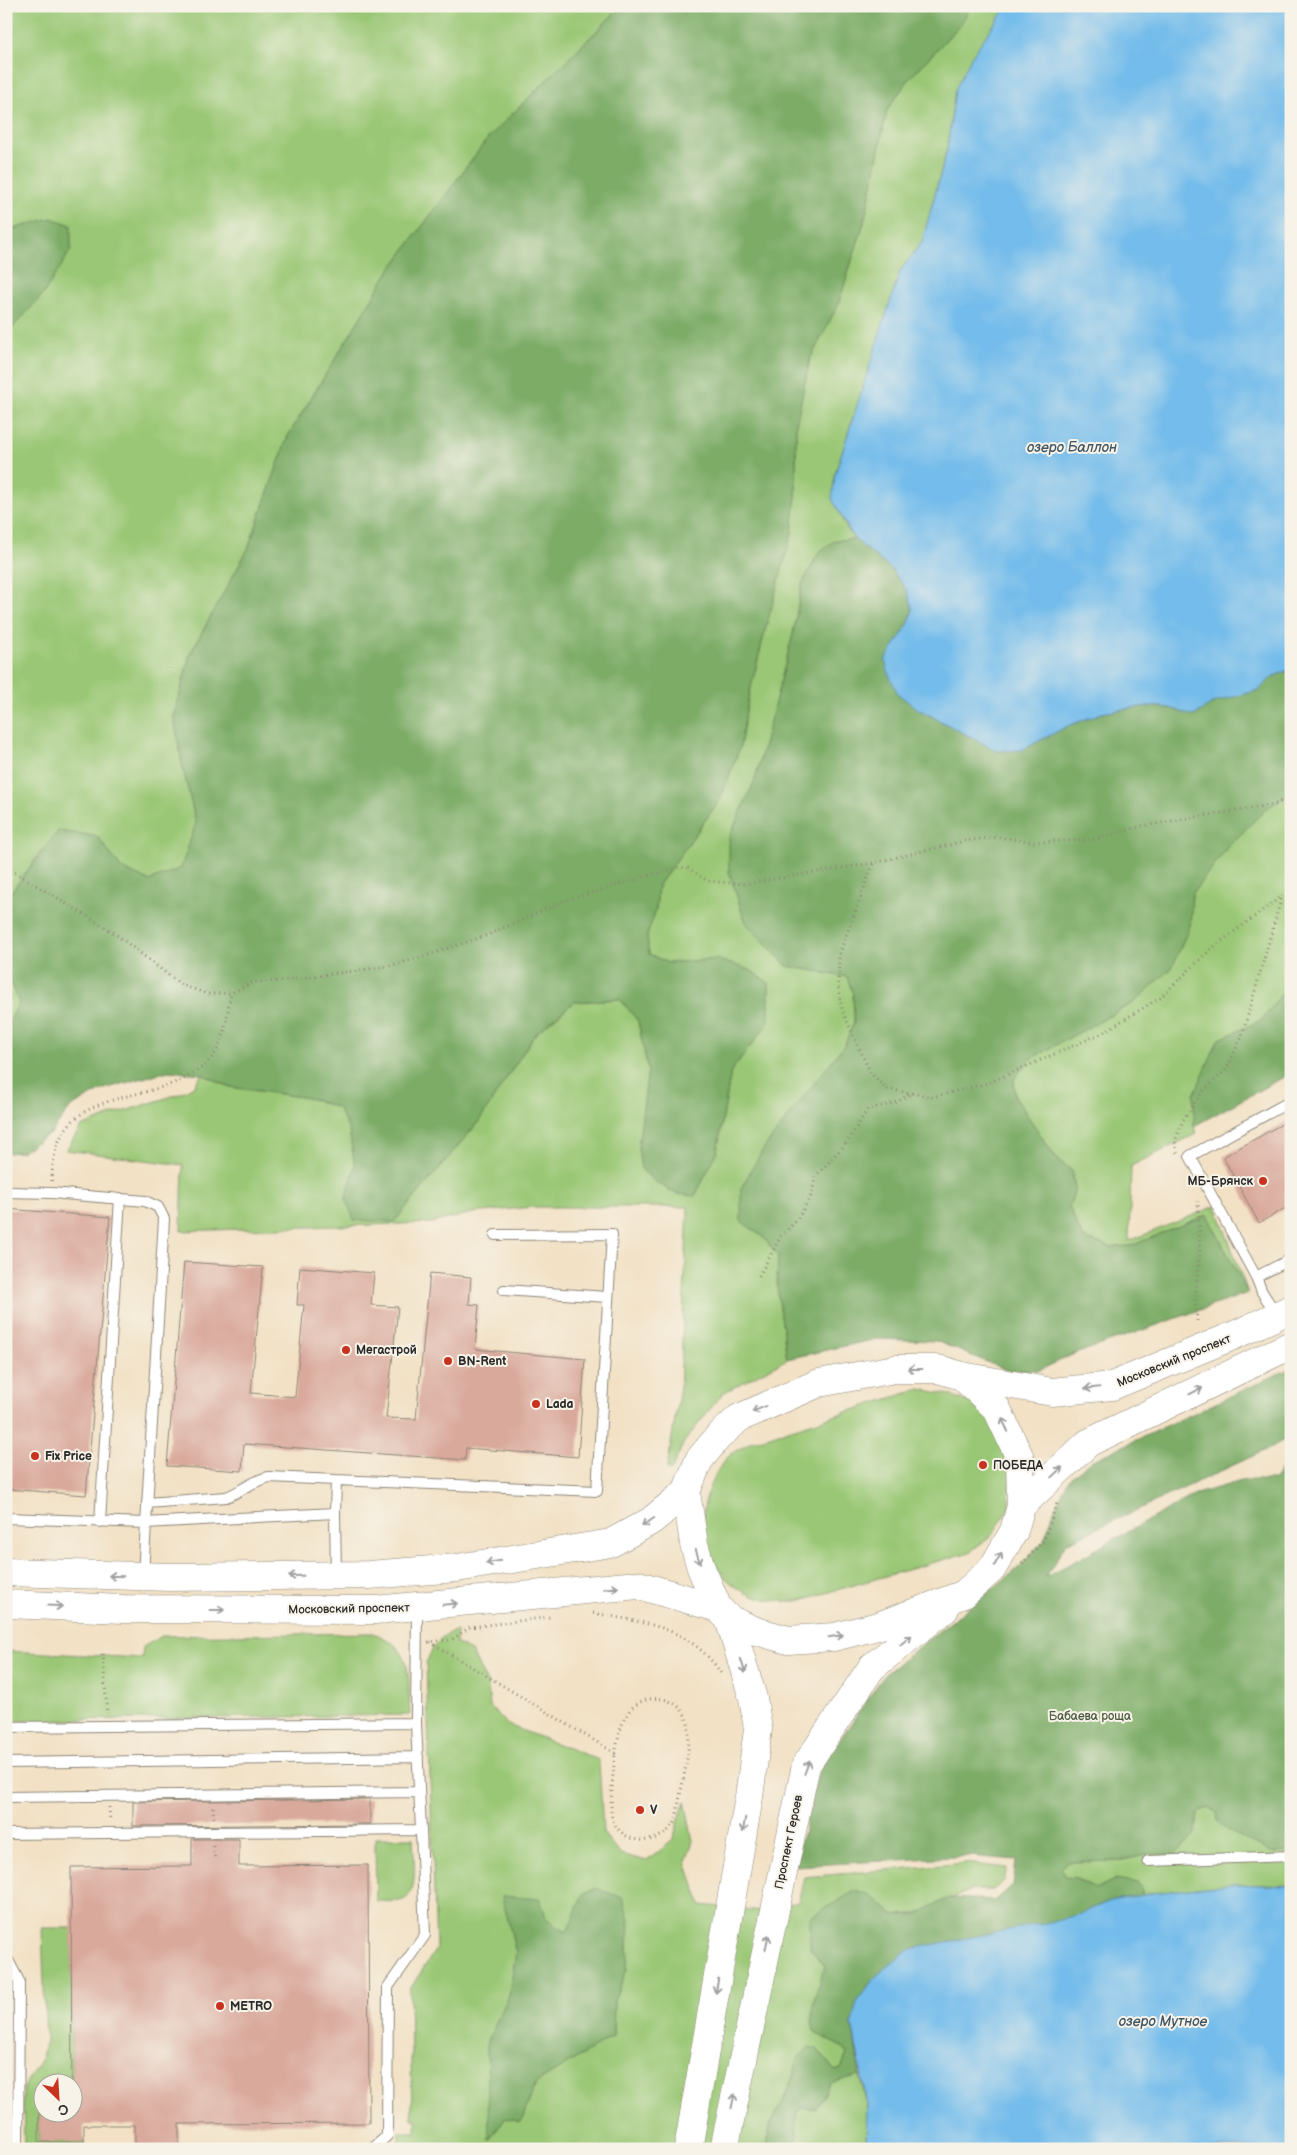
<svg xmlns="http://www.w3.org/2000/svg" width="1297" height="2155" viewBox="0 0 1297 2155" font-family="'Balsamiq Sans',sans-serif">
  <rect width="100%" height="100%" fill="#f7f3e8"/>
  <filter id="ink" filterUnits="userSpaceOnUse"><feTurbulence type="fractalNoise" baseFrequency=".02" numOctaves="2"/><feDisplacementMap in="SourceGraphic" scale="10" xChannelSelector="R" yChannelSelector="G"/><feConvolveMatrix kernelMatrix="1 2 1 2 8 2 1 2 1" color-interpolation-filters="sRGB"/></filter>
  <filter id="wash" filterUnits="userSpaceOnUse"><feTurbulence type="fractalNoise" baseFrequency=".0096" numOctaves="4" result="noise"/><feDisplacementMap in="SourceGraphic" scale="20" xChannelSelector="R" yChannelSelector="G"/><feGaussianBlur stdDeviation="1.12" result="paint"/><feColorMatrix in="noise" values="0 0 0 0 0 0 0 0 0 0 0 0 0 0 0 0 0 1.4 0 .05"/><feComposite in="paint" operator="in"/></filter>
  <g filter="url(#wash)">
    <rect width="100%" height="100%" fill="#f2e1c5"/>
    <path fill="#9ac775" stroke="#627950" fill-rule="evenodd" d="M6,6H622L488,138L389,271L288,436L248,549L190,654L174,717L182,764L196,823L181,868L149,881L121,868L97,836L43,849L6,899V335L44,293L71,225L51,219L6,231Z
      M972,6H1007L955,90L947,150L922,242L900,271L835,474L843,522L854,539L835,540L802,584L793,634L755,780L729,838L736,893L742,913L823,973L847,977L853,994L854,1022L845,1044L806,1096L741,1221L763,1237L778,1255L777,1286L787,1359L723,1393L684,1442L671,1471L667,1469L680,1387L688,1207H532L473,1213L431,1223L181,1231L183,1165L66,1150L81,1127L109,1116L179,1094L194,1086L202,1074L230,1087L309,1098L338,1108L349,1130L355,1166L346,1199L394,1222L479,1121L535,1034L574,1002L620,999L638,1021L648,1070L638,1148L695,1196L717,1152L731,1071L769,1022L717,959L668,963L649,954L647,936L656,909L658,886L721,798L740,747L748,699L766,627L792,533L796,496V424L810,359L838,305L865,219L887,110L909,79L958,27Z
      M1291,792V982L1262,1020L1218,1040L1194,1126L1196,1134L1131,1166L1129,1241L1216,1206L1248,1293L1207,1215L1131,1246L1111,1247L1083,1238L1069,1207L1075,1189L1072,1171L1056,1158L1015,1097L1014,1079L1030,1059L1135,1002L1190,925L1192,894L1226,849L1265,810Z
      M6,972L19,1003L6,1028Z
      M920,1389L950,1395L976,1405L997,1424L1011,1451L1009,1508L993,1534L970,1552L798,1601C781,1601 762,1601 746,1593C695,1566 691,1501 726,1459C732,1452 742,1447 750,1442Z
      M457,1631L456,1643L471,1651L488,1685L490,1706L508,1725L599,1760L603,1833L620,1854L647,1861L672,1841L685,1801L693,1841L686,1862L701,1905L763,1911L798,1902L804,1877L965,1863L1007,1868L1004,1881L993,1890H971L917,1914L895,1915L871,1896L810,1949L825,1966L814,2003L815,2033L843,2047L847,2054L841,2069L835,2071L816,2048L799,2057L787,2094L770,2126L767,2149H399V2132H416V2119H412L410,1989L436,1949L426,1663C432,1649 440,1633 457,1631ZM503,1897L567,1932L629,1920L627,1969L614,2001L613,2036L536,2083L521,2122L505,2118L490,2139L487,2041L509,1996L516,1953Z
      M373,1633C417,1649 407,1677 410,1715L6,1721V1651L142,1658L143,1647L161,1636Z
      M1208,1808L1217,1812L1218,1822L1291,1852V1886L1232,1884L1142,1896V1890L1116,1879L1096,1889L1077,1878H1066L1059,1868L1067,1862L1117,1861L1146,1855L1176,1854L1196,1833L1198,1812Z
      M375,1838H413C413,1853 420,1894 403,1900C395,1903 384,1901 376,1901Z
      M42,1928H72V2082H42V2085H39V2142H84V2149H24L23,2089L42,2057L46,2041Z
      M860,2075L867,2105L866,2149H790L797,2137L796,2115L800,2108H816L831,2082Z"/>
    <path fill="#7bac66" stroke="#536c48" d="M622,6H972L958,27L909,79L887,110L865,219L838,305L810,359L796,424V496L792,533L766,627L748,699L740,747L721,798L658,886L656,909L647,936L649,954L668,963L716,959L750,970L769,983V1022L731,1071L717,1152L695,1196L676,1194L654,1181L641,1169L638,1148L648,1070L638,1021L620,999L574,1002L535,1034L479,1121L394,1222L354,1220L346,1199L355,1166L349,1130L338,1108L309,1098L230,1087L202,1074L168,1071L104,1089L71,1107L51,1133L21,1152L6,1153V1028L19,1003L6,972V899L58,831L97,836L121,868L149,881L181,868L196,823L182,764L174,717L190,654L248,549L288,436L389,271L488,138Z
      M51,218L71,225V250L44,293L6,335V231Z
      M854,539C874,554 917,583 912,612C909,630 896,646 885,660L916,708L997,751L1022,750L1068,726L1102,713L1125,709L1148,706L1170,708L1194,716L1212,703L1259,690L1272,677L1291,670V792L1265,810L1226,849L1192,894L1190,925L1172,968L1135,1002L1030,1059L1014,1079L1015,1097L1056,1158L1072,1171L1075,1189L1069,1207L1083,1238L1111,1247L1131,1246L1207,1215L1248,1293L1072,1355L1040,1370H1006L936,1341L876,1339L787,1359L777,1286L778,1255L763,1237L741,1221V1188L764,1148L845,1044L854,1022L853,994L847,977L787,966L746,923L729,872V838L755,780L793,634L802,584L819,552L835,540Z
      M1291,982V1073L1194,1126V1095L1218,1040L1262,1020Z
      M1291,1368V1436L1268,1449L1066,1543L1046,1577L1196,1494L1245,1480H1274L1282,1468L1291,1464V1852L1274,1853L1226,1830L1218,1822L1217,1812L1208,1808L1198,1812L1196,1833L1176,1854L1146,1855L1117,1861L1067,1862L1060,1868L1066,1877L1076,1878L1096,1889L1116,1879L1138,1883L1142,1890V1896L1110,1901L1070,1918L852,2023L860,2075L831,2083L816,2108H800L796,2115L797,2137L790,2149H767L770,2126L787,2094L799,2057L809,2048H816L835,2071L841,2069L847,2054L843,2047L815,2033C806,2012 819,1986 825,1966L810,1949V1917L855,1891L871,1896L895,1915L917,1914L949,1898L996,1900L1013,1885L1016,1860L969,1856L795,1866L819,1770L885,1674L1016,1570L1044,1540L1056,1505L1069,1479L1091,1461Z
      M596,1888L623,1898L629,1920L627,1969L614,2001L613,2036L536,2083L521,2122L505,2118L489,2140L487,2041L509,1996L516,1953L502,1896L540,1899L547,1920L567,1932L583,1894Z"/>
    <path fill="#73bceb" stroke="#4f748b" d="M1007,6H1291V669L1272,677L1259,690L1212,703L1194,716L1170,708L1148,706L1125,709L1102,713L1068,726L1022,750L997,751L916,708L898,694L889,675L885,660L908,625L913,610L907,590L891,569L854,539L832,499L835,474L900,271L922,242L947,150L955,90L971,57Z
      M1232,1884L1291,1886V2149H866L867,2105L852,2023L857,2001L876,1976L910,1949L1070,1918L1110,1901L1153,1893Z"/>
    <g id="blocks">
      <path fill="#d9a99b" d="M1291,1119V1205L1259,1223L1223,1157Z
        M6,1209L110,1217L86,1495L6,1489Z
        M184,1262L263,1267L251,1393L295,1397L304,1305H297L300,1267L374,1273L371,1305L398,1307L386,1418L416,1419L430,1273L471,1277L469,1304L479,1305L475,1349L585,1359L578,1457L466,1448L465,1460L244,1444L242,1471L167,1466Z
        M370,1799V1824L133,1826V1802Z
        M192,1839H239V1866L368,1865L369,2123L179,2124V2149H135V2125H84V2142H39V2112H72L71,1867L192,1866Z"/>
    </g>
  </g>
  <g filter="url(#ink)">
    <use href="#blocks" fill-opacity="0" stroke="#8e8678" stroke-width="1"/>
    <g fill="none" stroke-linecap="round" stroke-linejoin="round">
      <defs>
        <path id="lane" d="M1291,1101L1190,1156L1256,1277L1291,1259
          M6,1192L52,1193L145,1201L158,1207L164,1219L143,1575
          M1256,1277L1262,1292L1277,1315
          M504,1290L607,1297
          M336,1480L597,1491L612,1234L495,1235
          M335,1513L336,1575
          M6,1518L145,1523L335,1513L336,1480L269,1477C253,1480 241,1492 226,1497L147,1503
          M100,1522L120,1198
          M6,1727L416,1723
          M6,1763L418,1757
          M6,1797L419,1792
          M6,1834L421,1830L416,1723L417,1608
          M1148,1861L1291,1856
          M6,1962H9L19,1981L18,2149
          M372,2149L387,2136L388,1987L425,1935L421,1830"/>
        <path id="primary" d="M962,1376L997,1409L1020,1458L1021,1506L1014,1531L992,1569L964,1594L878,1626L834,1637L788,1640L756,1631L729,1619L718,1608L701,1568L694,1544L686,1492L699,1460L718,1437L739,1418L819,1383L895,1369H938L962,1376L1052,1392L1112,1386L1235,1335L1291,1309
          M1021,1506L1088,1443L1291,1345
          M6,1572L170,1577L369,1575L457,1568L611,1543L651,1521L686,1492
          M6,1604L124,1609L375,1610L638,1585L718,1608
          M688,2149L749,1797L758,1729L753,1698L729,1619
          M724,2149L806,1765L872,1667L945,1609"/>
      </defs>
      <use href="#lane" stroke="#8e8678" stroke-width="12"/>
      <use href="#primary" stroke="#8e8678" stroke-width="29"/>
      <path stroke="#8e8678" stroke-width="3" stroke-dasharray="1 4" stroke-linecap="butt" d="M873,864L839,955L838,986L842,1010L870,1072L886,1089L933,1097L988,1083L1100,1034L1160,998L1211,949L1282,896L1291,885
        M6,867L113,932L180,984L207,994L231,993L253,982L281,981L389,966L425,956L488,935L566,900L679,867L688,868L708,881L744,884L873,863L965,841L997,837L1034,842L1090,840L1142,826L1276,804L1291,796
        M1177,1153L1175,1141L1183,1120L1203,1091L1226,1070L1242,1036L1282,896
        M52,1181C52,1070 167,1116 214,1055C226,1038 227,1013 231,993
        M759,1276L781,1236L797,1220L811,1196L816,1176L845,1145L868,1109L895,1103L912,1093
        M1197,1321L1195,1297L1200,1250L1198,1201
        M1022,1564L1044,1540L1057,1503
        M593,1613C645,1623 691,1626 722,1675
        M428,1642L451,1640L470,1627L550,1617
        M430,1642L615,1753C618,1741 620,1725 627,1714C642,1690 682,1694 688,1724C692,1750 682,1781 678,1807C677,1811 677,1818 675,1822C660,1847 622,1847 612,1818C609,1806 614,1768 615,1753
        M103,1654L107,1714
        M109,1807L110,1821
        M213,1807L214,1820
        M213,1846L215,1859"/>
      <use href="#lane" stroke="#fff" stroke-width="10"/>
      <use href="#primary" stroke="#fff" stroke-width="28"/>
    </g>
    <defs><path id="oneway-shaft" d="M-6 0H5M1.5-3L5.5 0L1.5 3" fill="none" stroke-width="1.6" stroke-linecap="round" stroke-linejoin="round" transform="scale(1.25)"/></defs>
    <g stroke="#a0a0a0">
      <use href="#oneway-shaft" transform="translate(915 1369) rotate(180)"/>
      <use href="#oneway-shaft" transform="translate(1092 1388) rotate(174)"/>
      <use href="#oneway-shaft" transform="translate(1196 1391) rotate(-26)"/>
      <use href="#oneway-shaft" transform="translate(759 1409) rotate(157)"/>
      <use href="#oneway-shaft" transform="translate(1005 1425) rotate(-115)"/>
      <use href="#oneway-shaft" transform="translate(1057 1472) rotate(-43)"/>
      <use href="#oneway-shaft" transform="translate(648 1522) rotate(148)"/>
      <use href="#oneway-shaft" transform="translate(698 1557) rotate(73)"/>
      <use href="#oneway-shaft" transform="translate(998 1559) rotate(-61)"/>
      <use href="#oneway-shaft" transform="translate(493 1562) rotate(171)"/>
      <use href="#oneway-shaft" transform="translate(116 1576) rotate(-178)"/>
      <use href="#oneway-shaft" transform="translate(296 1576) rotate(179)"/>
      <use href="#oneway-shaft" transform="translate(611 1588) rotate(-6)"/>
      <use href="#oneway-shaft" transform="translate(450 1604) rotate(-5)"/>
      <use href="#oneway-shaft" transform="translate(55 1606) rotate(3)"/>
      <use href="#oneway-shaft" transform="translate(217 1610)"/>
      <use href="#oneway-shaft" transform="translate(836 1636) rotate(-10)"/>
      <use href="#oneway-shaft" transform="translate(906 1640) rotate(-39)"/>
      <use href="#oneway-shaft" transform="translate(743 1666) rotate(73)"/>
      <use href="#oneway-shaft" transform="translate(807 1767) rotate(-69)"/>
      <use href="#oneway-shaft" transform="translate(744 1825) rotate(100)"/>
      <use href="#oneway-shaft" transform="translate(767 1942) rotate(-78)"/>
      <use href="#oneway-shaft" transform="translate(717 1986) rotate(100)"/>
      <use href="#oneway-shaft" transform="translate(733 2101) rotate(-78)"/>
    </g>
  </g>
  <g fill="#c8321e" stroke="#f7f3e8" stroke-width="2">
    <circle cx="1263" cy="1181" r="5"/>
    <circle cx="346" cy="1350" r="5"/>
    <circle cx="448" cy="1361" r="5"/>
    <circle cx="536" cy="1404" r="5"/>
    <circle cx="35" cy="1456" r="5"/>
    <circle cx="983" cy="1465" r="5"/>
    <circle cx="640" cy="1810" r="5"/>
    <circle cx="220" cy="2006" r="5"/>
  </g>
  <g text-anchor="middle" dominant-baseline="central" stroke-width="4" stroke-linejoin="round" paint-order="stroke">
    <g font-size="12" font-weight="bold" fill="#2b2b2b" stroke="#f7f3e8" text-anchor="start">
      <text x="1253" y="1181" text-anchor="end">МБ-Брянск</text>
      <text x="356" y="1350">Мегастрой</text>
      <text x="458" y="1361">BN-Rent</text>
      <text x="546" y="1404">Lada</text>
      <text x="45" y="1456">Fix Price</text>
      <text x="993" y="1465">ПОБЕДА</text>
      <text x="650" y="1810">V</text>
      <text x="230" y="2006">METRO</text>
    </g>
    <g font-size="12" fill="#2b2b2b" stroke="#f7f3e8">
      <text transform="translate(1174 1361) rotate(-22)">Московский проспект</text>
      <text transform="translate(349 1609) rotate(-1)">Московский проспект</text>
      <text transform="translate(789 1842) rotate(-78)">Проспект Героев</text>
    </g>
    <g font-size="12" fill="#4c5a41" stroke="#f7f3e8">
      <text x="1090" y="1716">Бабаева роща</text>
    </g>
    <g font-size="14" font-style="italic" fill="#415665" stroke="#f7f3e8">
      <text x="1072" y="447">озеро Баллон</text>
      <text x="1163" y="2021">озеро Мутное</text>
    </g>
  </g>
  <rect width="1297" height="2155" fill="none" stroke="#f7f3e8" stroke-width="25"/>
  <g transform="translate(58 2098) rotate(155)"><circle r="24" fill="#f7f3e8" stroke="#a5a39c"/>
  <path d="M0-4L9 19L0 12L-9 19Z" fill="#c8321e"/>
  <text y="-8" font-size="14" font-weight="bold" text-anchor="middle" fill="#2b2b2b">С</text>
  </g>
</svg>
